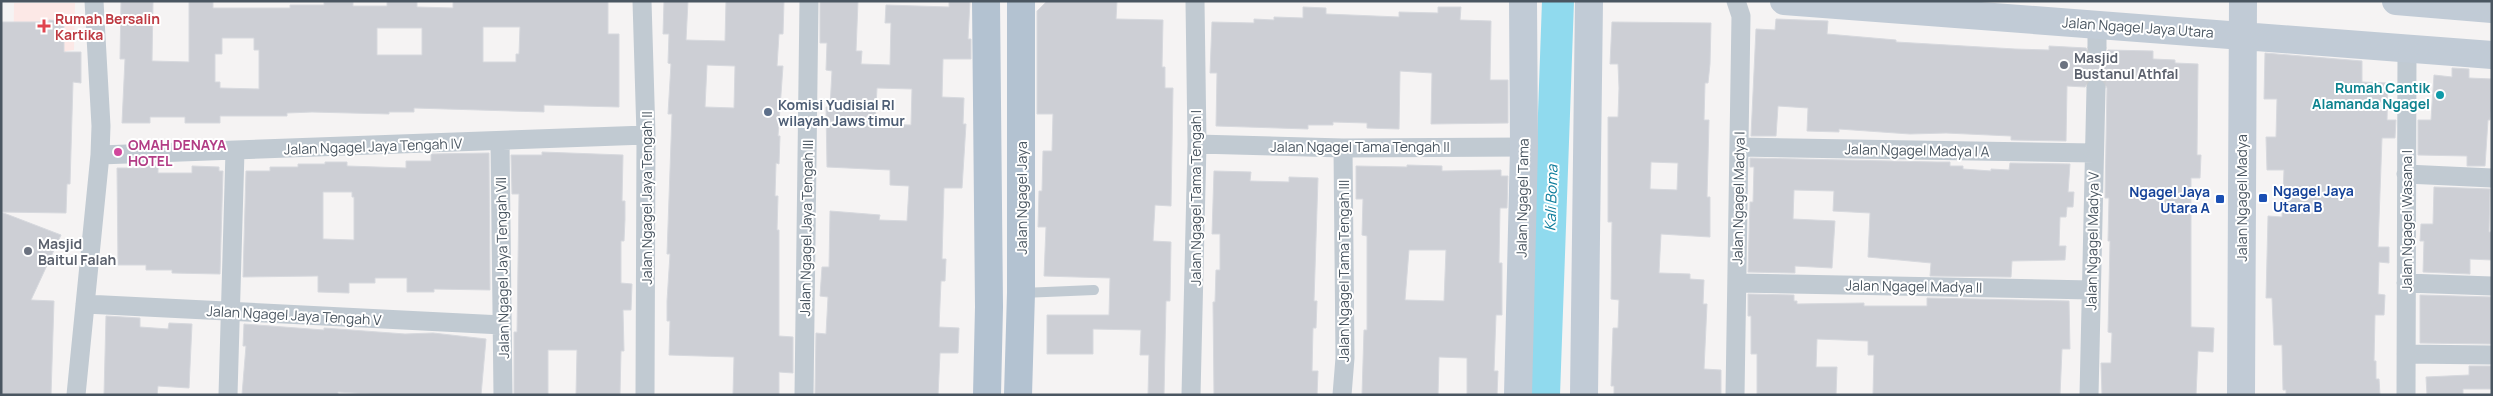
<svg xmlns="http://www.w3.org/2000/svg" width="2493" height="396" viewBox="0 0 2493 396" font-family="Manrope,sans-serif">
  <rect width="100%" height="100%" fill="#f5f3f3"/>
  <path fill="#fce8e6" d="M14,3H75L74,50L66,51L65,84H13Z"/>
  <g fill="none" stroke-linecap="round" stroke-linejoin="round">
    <path stroke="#90daee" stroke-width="32" d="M1544,395L1558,1"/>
  </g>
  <path fill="#cdcfd5" stroke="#d7d9de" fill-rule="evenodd" d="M189,1H213V8H290V5H324V2H353V6H387V1H417V7L453,8V1H608V34H619V107L544,105V112L414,108V112H389V114L312,112L287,113V116H220V123H185V117H150V123H122L125,59H120L121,2H153L152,61L189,62ZM483,27H520L519,54H516V62H483ZM377,28H422V55H377ZM222,38H254V50H259V89L220,88V82H215V54H222Z
    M664,1H688L686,40L725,41L726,1H784L783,34H779L777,66H783L778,136H780L779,164L776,163L775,196H778L777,230H779V336L793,337V373L779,372V395H733L734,357L669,355L670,321H667V301L670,254H667L672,114H668L671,64L668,63L669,34H663ZM707,65L735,66L734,108L705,107Z
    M820,1H858L856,51H862L861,64L890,65L891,23H885L886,5L949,7V1H970L968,39H971V59H943L942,97L964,98L963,124H966L962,188H944L942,259H946L945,281H941L939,327L959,328L958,353H940L938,395H815L816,333L826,334L828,297L820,296L822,267H829L830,211L880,215L879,220L907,221L909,186L890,185V170L827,167L826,107H830L832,71L826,70L827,43H820ZM877,88L912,89L911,125L875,124Z
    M1047,1H1117L1116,19L1163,20L1162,67H1165V88H1173L1171,206L1155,205L1153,241L1171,242L1170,301H1166L1164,395H1148L1149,355H1140L1141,330L1093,329V354H1047V315H1109L1110,278L1044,276L1046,227H1038L1039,191H1042L1043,151H1052L1053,114H1037V11Z
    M1303,7L1326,8V14L1399,17V12L1438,13V7H1461L1460,20L1491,21L1490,80H1508V123L1431,124L1432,73L1400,71L1399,129L1367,128V123L1333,122V125H1308V129L1216,126L1217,73H1210L1212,22L1254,23V19L1274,20V17L1303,18Z
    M1776,19L1828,21L1827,34L1896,40V42L2015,49L2049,50V46L2086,48L2091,56L2097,58L2103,56L2108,50L2153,51V59L2175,60V63L2198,64L2197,155H2201L2200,178H2191V327L2214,328L2213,352L2198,351L2196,395H2102L2101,363H2111L2112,333L2108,332L2110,241H2108L2109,198H2105L2107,88L2102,79L2091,78L2085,87L2067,86L2066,141L2011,140V136L1946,133L1910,134L1839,129V132L1807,131L1808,108L1778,106L1776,136H1751L1756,29L1775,30Z
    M49,20L64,21V52H81V83L73,82L70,184H67L66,213L1,212V22H49Z
    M1612,22L1711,23L1710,64L1708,83H1705L1704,120H1709L1707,197H1710V237L1661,234L1659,273L1690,274V279L1704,280L1703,304H1707L1704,369L1721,370V395H1614V386H1611L1613,328H1618L1619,300L1611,299L1612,222H1608V117H1618L1619,88L1618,64H1610ZM1651,162L1678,163L1677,190L1650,189Z
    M2265,53L2362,61V82L2388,83L2387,120H2396L2395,138H2382L2378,247H2389V263L2379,262L2378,294L2385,295L2384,315H2375L2374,361H2376V379H2379L2380,395H2286V390H2283L2282,345H2274L2272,298H2266L2268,216L2282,217L2284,170H2267L2266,137H2276L2277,99H2264Z
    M2452,68L2469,69V78L2492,79V103L2490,120H2488L2485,166H2467V156L2418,155V120H2431L2434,75L2452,77Z
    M542,152L623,155L622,201H625V219L624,241H621V283L632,284L631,310H623L624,351H621L620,394L576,395L577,350H548V395H514V332H517L519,194H512L511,155H542Z
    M489,153L490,290L434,289V292H407V278H375V283H349V293L318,292V276L243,277L246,171H270V167H298V164H325V162H347V166L406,168V161H431V154ZM323,192H352V197H354V240L323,239Z
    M1750,158L1937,162H1950V166H1963V169L1991,171V169L2009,170L2010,163L2070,164L2068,192H2074L2073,207H2067L2066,217H2060L2059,246H2066L2065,260L2012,261L2011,277L1930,276L1931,263L1868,257L1870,213L1833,211L1834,191L1794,190L1793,219L1835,221L1832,268L1795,266V273L1748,272L1750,202H1753L1754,167H1750Z
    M142,165H158V173H192V166L219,167V171H223L220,274L172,273V270H146V265H118L117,168H141Z
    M1407,165L1442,166V171L1501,170V176H1508L1507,208H1500L1499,263H1502V315H1496L1494,371H1498L1497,395H1467V358L1439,357L1438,395H1362L1364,330H1367V236L1362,235L1363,199H1356V166L1407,167ZM1409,250H1446L1444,301L1405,300Z
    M1214,171L1251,172L1250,181L1289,182V177L1318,178L1314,301H1317L1316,328H1313L1312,371H1318L1317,395H1214L1213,302H1215L1216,270H1220V234H1212Z
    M2434,187L2490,189L2489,232H2492V260L2470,259V274L2423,272L2424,241H2420L2421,224H2433Z
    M1,212L61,235L31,300L54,301L51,395H1Z
    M1748,294L1794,295V301H1797V304L1864,303V306H1927V298L2069,301L2070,349H2062L2060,395H1873L1874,355H1868V341L1817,339L1816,367H1837L1836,395H1757V354H1751V316H1748Z
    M2420,295L2492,297V344L2420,343Z
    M106,316L140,318V327L168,329L169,323L192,324L189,388L158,386L157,395H104Z
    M244,324L324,330V328L405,334L433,333L486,339L481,395H386L338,392V395H242L246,346H243Z
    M2469,366H2492V389H2463V395H2427L2426,377L2469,375Z"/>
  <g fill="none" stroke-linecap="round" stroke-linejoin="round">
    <path stroke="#caccce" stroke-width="19" stroke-dasharray="19 9" stroke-linecap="butt" d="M2096,88L2097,47"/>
    <path stroke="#c1cad2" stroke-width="10" d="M1022,293L1094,290"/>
    <path stroke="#c1cad2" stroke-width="19" d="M642,1L646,135L645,395
      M2097,47V24
      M500,142L503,395
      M1197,144L1343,148L1524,147
      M1739,147L2094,153
      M100,155L646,135
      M2406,174L2492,178
      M1737,283L2091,290
      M2406,283L2492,286
      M85,304L502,325
      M2406,354L2492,355
      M76,395L100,155L101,126L94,1
      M228,395L235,151
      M804,395L809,1
      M1191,395L1197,144L1195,1
      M1342,395L1345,358L1343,148
      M1735,395L1741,16L1736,1
      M2089,395L2096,88
      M2406,395L2407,48"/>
    <path stroke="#c1cbd6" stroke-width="28" d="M1784,1L2492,55
      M2396,1L2492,9
      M1518,395L1524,147L1523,1
      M1584,395L1589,1
      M2241,395L2243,1"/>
    <path stroke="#b3c2d1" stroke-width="28" d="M986,1L989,307L987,395
      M1018,395L1021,293V1"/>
  </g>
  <path fill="#e0444e" stroke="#fff" stroke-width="2" d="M41.5 18.5h5v5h5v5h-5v5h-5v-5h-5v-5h5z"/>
  <g fill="#6b7280" stroke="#fff" stroke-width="2">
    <circle cx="2064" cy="65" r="5"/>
    <circle cx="28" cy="251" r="5"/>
  </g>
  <circle fill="#0f9aa8" stroke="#fff" stroke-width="2" cx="2440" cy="95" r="5"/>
  <circle fill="#5c6f8a" stroke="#fff" stroke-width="2" cx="768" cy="112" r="5"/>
  <circle fill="#d1479c" stroke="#fff" stroke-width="2" cx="118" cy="152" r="5"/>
  <g fill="#1a4fb4" stroke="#fff" stroke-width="2">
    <rect x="2258" y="193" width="10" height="10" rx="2.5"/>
    <rect x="2215" y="194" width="10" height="10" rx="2.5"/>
  </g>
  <g text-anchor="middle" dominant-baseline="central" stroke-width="4" stroke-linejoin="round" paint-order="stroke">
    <g font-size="14" font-weight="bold" fill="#be3a42" stroke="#fff" text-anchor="start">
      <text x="55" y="18">Rumah Bersalin<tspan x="55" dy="16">Kartika</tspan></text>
    </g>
    <g font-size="14" fill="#4a5661" stroke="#fff">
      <text transform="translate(2138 27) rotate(4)">Jalan Ngagel Jaya Utara</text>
      <text transform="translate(373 146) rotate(-2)">Jalan Ngagel Jaya Tengah IV</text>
      <text x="1360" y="146">Jalan Ngagel Tama Tengah II</text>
      <text transform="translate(1917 150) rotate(1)">Jalan Ngagel Madya I A</text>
      <text transform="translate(646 198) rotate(-90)">Jalan Ngagel Jaya Tengah II</text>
      <text transform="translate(1021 198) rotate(-90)">Jalan Ngagel Jaya</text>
      <text transform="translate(1195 198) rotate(-90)">Jalan Ngagel Tama Tengah I</text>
      <text transform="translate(1522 198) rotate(-89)">Jalan Ngagel Tama</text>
      <text transform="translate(1738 198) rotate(-89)">Jalan Ngagel Madya I</text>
      <text transform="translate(2241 198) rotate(-90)">Jalan Ngagel Madya</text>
      <text transform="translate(2406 221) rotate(-90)">Jalan Ngagel Wasana I</text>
      <text transform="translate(806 228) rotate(-89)">Jalan Ngagel Jaya Tengah III</text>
      <text transform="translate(2092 241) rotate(-89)">Jalan Ngagel Madya V</text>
      <text transform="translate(502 268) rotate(-91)">Jalan Ngagel Jaya Tengah VII</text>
      <text transform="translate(1343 271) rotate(-90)">Jalan Ngagel Tama Tengah III</text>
      <text transform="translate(1914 286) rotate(1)">Jalan Ngagel Madya II</text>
      <text transform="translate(294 315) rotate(3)">Jalan Ngagel Jaya Tengah V</text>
    </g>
    <g font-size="14" font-weight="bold" fill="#5b616d" stroke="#fff" text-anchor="start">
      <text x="2074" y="57">Masjid<tspan x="2074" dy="16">Bustanul Athfal</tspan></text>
      <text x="38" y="243">Masjid<tspan x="38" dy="16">Baitul Falah</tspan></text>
    </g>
    <g font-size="14" font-weight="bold" fill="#0d838f" stroke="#fff" text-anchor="end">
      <text x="2430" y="87">Rumah Cantik<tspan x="2430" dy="16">Alamanda Ngagel</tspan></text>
    </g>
    <g font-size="14" font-weight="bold" fill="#4e5e75" stroke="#fff" text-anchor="start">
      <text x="778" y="104">Komisi Yudisial RI<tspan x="778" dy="16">wilayah Jaws timur</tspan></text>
    </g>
    <g font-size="14" font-weight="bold" fill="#b23c85" stroke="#fff" text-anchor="start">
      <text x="128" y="144">OMAH DENAYA<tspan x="128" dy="16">HOTEL</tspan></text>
    </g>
    <g font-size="14" font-weight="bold" fill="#164399" stroke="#fff" text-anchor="start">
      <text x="2273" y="190">Ngagel Jaya<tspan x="2273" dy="16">Utara B</tspan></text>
      <text x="2210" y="191" text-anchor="end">Ngagel Jaya<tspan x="2210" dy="16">Utara A</tspan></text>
    </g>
    <g font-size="15" font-style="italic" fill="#0c7c9b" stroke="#fff">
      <text transform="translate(1551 198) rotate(-88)">Kali Boma</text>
    </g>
  </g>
  <rect width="2493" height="396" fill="none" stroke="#4a5661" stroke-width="5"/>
</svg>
